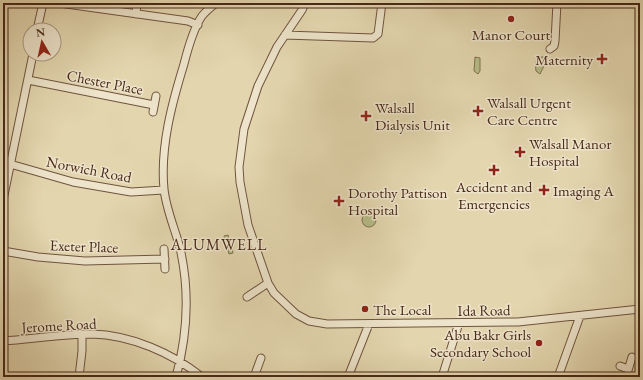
<svg xmlns="http://www.w3.org/2000/svg" width="643" height="380" viewBox="0 0 643 380" font-family="'EB Garamond',serif">
  <rect width="100%" height="100%" fill="#e3d6af"/>
  <filter id="stains"><feTurbulence type="fractalNoise" baseFrequency=".005" numOctaves="4"/><feColorMatrix values="0 0 0 0 .2 0 0 0 0 .09 0 0 0 0 .02 0 0 0 .5 -.17"/></filter>
  <radialGradient id="worn" r=".72"><stop offset=".6" stop-color="#630" stop-opacity="0"/><stop offset="1" stop-color="#630" stop-opacity=".3"/></radialGradient>
  <path fill="#b6bd88" stroke="#7f7250" d="M475,57L480,58V71L478,74L474,71Z
    M541,57H546V62L540,74L536,71C535,65 535,59 541,57Z
    M362 220a7 7 0 1 1 14 0a7 7 0 1 1-14 0Z
    M228,235L233,253L229,254L224,236Z"/>
  <g fill="none" stroke-linecap="round" stroke-linejoin="round">
    <defs>
      <path id="minor" d="M59,3L188,21L198,25
        M305,3L302,10L277,47L258,86L244,129L239,167L240,182L248,225L268,283L274,293L296,314L309,321L327,324L518,322L640,309
        M136,14L137,3
        M37,30L43,3
        M285,35L373,38L378,34L382,3
        M550,49L554,46L555,41L557,3
        M28,80L154,105
        M153,112L156,96
        M10,164L73,182L131,192L164,190
        M3,200L33,54
        M164,249L165,269
        M3,251L38,257L85,261L165,259
        M247,297L268,283
        M3,341C32,339 63,334 92,334C131,335 172,353 202,377
        M620,366L628,369
        M79,377L82,351V334
        M176,377C188,333 190,292 180,248C175,229 166,209 164,189C160,147 172,103 184,64C188,48 193,29 202,16C206,11 211,7 216,3
        M254,377L261,358
        M348,377L369,324
        M442,377L459,323
        M558,377L580,316
        M626,377L632,357"/>
    </defs>
    <use href="#minor" stroke="#6f543e" stroke-width="9"/>
    <use href="#minor" stroke="#ede4cb" stroke-width="7"/>
  </g>
  <g fill="#8f2418" stroke="#ede4cb" stroke-width="1.5">
    <circle cx="511" cy="19" r="4"/>
    <path d="M600 53h4v4h4v4h-4v4h-4v-4h-4v-4h4z"/>
    <path d="M476 105h4v4h4v4h-4v4h-4v-4h-4v-4h4z"/>
    <path d="M364 110h4v4h4v4h-4v4h-4v-4h-4v-4h4z"/>
    <path d="M518 146h4v4h4v4h-4v4h-4v-4h-4v-4h4z"/>
    <path d="M492 164h4v4h4v4h-4v4h-4v-4h-4v-4h4z"/>
    <path d="M542 184h4v4h4v4h-4v4h-4v-4h-4v-4h4z"/>
    <path d="M337 195h4v4h4v4h-4v4h-4v-4h-4v-4h4z"/>
    <circle cx="365" cy="309" r="4"/>
    <circle cx="539" cy="343" r="4"/>
  </g>
  <g text-anchor="middle" dominant-baseline="central" stroke-width="3" stroke-linejoin="round" paint-order="stroke">
    <g font-size="15" fill="#482818" stroke="#ede4cb" text-anchor="start">
      <text x="511" y="34" text-anchor="middle">Manor Court</text>
      <text x="593" y="59" text-anchor="end">Maternity</text>
      <text x="487" y="102">Walsall Urgent<tspan x="487" dy="17">Care Centre</tspan></text>
      <text x="375" y="107">Walsall<tspan x="375" dy="17">Dialysis Unit</tspan></text>
      <text x="529" y="143">Walsall Manor<tspan x="529" dy="17">Hospital</tspan></text>
      <text x="494" y="186" text-anchor="middle">Accident and<tspan x="494" dy="17">Emergencies</tspan></text>
      <text x="553" y="190">Imaging A</text>
      <text x="348" y="192">Dorothy Pattison<tspan x="348" dy="17">Hospital</tspan></text>
      <text x="373" y="309">The Local</text>
      <text x="531" y="334" text-anchor="end">Abu Bakr Girls<tspan x="531" dy="17">Secondary School</tspan></text>
    </g>
    <g font-size="15" fill="#482818" stroke="#ede4cb">
      <text transform="translate(105 82) rotate(11)">Chester Place</text>
      <text transform="translate(89 169) rotate(11)">Norwich Road</text>
      <text transform="translate(84 246) rotate(2)">Exeter Place</text>
      <text transform="translate(484 310) rotate(-1)">Ida Road</text>
      <text transform="translate(59 325) rotate(-3)">Jerome Road</text>
    </g>
    <g font-size="16" letter-spacing="1" fill="#482818" stroke="#ede4cb">
      <text x="219" y="244">ALUMWELL</text>
    </g>
  </g>
  <rect width="643" height="380" fill="none" stroke="#e3d6af" stroke-width="16"/>
  <rect x="4" y="4" width="635" height="372" fill="none" stroke="#482818" stroke-width="2"/>
  <rect x="8" y="8" width="627" height="364" fill="none" stroke="#482818"/>
  <g transform="translate(42 42) rotate(351)"><circle r="19" fill="#ede4cb" stroke="#ab9983"/>
  <path d="M0-3L7 15L0 10L-7 15Z" fill="#8f2418"/>
  <text y="-6" font-size="11" font-weight="bold" text-anchor="middle" fill="#482818">N</text>
  </g>
  <rect width="100%" height="100%" filter="url(#stains)"/>
  <rect width="100%" height="100%" fill="url(#worn)"/>
</svg>
